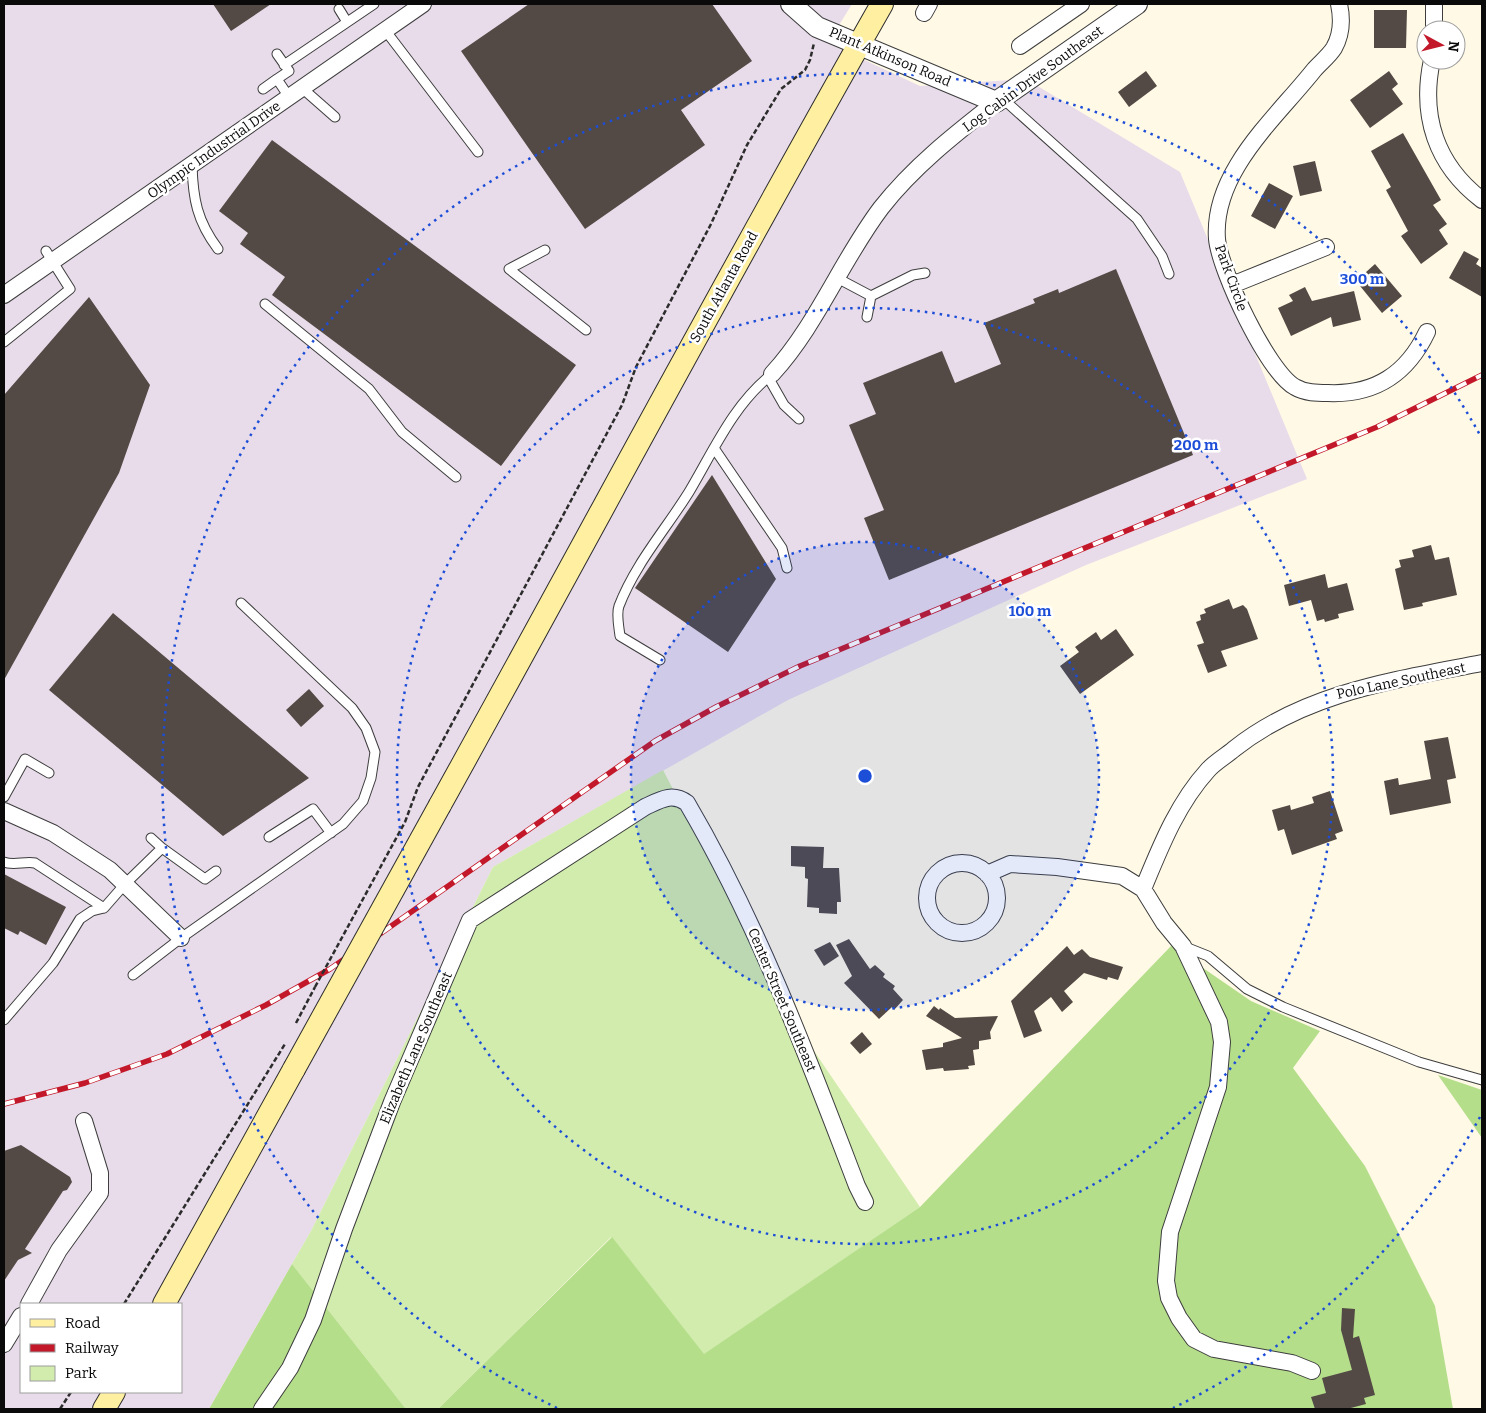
<svg xmlns="http://www.w3.org/2000/svg" width="1486" height="1413" viewBox="0 0 1486 1413" font-family="Bitter,serif">
  <rect width="100%" height="100%" fill="#fff9e6"/>
  <path fill="#e8dcea" fill-rule="evenodd" d="M4,4H852L828,43L920,86L1026,79L1180,172L1307,479L1086,565L788,700L493,867L311,1231L209,1409H4ZM21,1304H181V1392H21Z"/>
  <path fill="#d1ecad" d="M663,770L795,1023L920,1207L704,1355L611,1237L438,1409H406L292,1264L311,1231L493,867Z"/>
  <path fill="#b5de8b" d="M1171,946L1251,1001L1320,1031L1293,1068L1365,1166L1435,1306L1453,1409H438L612,1237L704,1354L920,1207Z
    M1438,1075L1482,1090V1138Z
    M292,1264L406,1409H209Z"/>
  <path fill="#534a45" d="M213,4H271L231,31Z
    M529,4H712L752,61L681,110L705,145L585,229L461,51Z
    M1374,10H1407L1406,48H1374Z
    M1146,71L1157,86L1129,107L1118,92Z
    M1389,71L1398,84L1392,89L1403,104L1370,128L1350,100Z
    M1403,133L1441,200L1433,205L1447,224L1439,230L1448,244L1421,264L1401,236L1408,231L1386,190L1391,187L1371,151Z
    M272,140L576,365L501,466L272,295L285,277L240,244L248,233L219,211Z
    M1315,161L1322,191L1300,196L1293,166Z
    M1269,183L1293,196L1275,229L1251,216Z
    M1464,251L1479,259L1476,264L1482,268V297L1449,278Z
    M1375,264L1402,296L1382,313L1356,281Z
    M1116,269L1193,455L889,580L864,518L884,510L849,425L876,414L863,383L942,351L955,383L1001,364L984,323L1035,303L1033,299L1058,289L1059,293Z
    M1305,287L1312,301L1354,291L1361,320L1333,327L1331,317L1291,336L1278,308L1293,301L1289,295Z
    M89,297L150,385L119,473L4,680V395Z
    M712,475L776,579L728,652L635,588Z
    M1431,545L1435,560L1449,557L1457,595L1422,603L1423,606L1404,610L1395,569L1401,567L1399,560L1414,557L1412,550Z
    M1325,574L1328,588L1347,583L1354,610L1338,614L1339,618L1325,622L1324,619L1317,621L1311,600L1289,606L1284,585Z
    M1229,599L1233,609L1243,605L1247,609L1258,639L1221,651L1227,666L1208,673L1197,645L1204,643L1196,622L1201,620L1200,615L1206,613L1204,609Z
    M113,613L309,778L223,836L49,690Z
    M1116,629L1134,655L1080,694L1060,666L1079,652L1075,647L1096,632L1101,640Z
    M309,689L324,706L301,727L286,710Z
    M1448,737L1456,778L1447,780L1451,803L1390,815L1384,781L1398,778L1399,785L1431,779L1424,741Z
    M1330,791L1343,831L1335,834L1337,839L1292,855L1284,829L1278,831L1272,810L1290,805L1291,810L1314,803L1312,797Z
    M791,846L824,847L823,868H839L841,902H837V914L819,913V908L807,907L808,879L805,878V867L791,866Z
    M4,874L66,907L46,945L20,931L18,935L4,928Z
    M849,939L870,969L875,965L885,974L883,977L895,986L893,989L903,1000L894,1010L892,1007L879,1019L844,983L852,976L836,945Z
    M830,942L839,956L824,966L814,950Z
    M1067,946L1074,955L1082,949L1090,957L1123,967L1118,980L1108,977L1107,980L1084,973L1064,991L1073,1002L1062,1012L1051,997L1034,1011L1042,1031L1024,1038L1011,1001Z
    M934,1006L939,1010L940,1008L955,1018L998,1016L990,1032L991,1039L979,1041V1049L973,1050L975,1065L968,1066L969,1069L944,1071L943,1068L926,1070L922,1050L943,1047V1043L962,1038L926,1016Z
    M862,1032L872,1044L860,1054L850,1043Z
    M21,1145L70,1177L72,1182L67,1190L63,1191L25,1249L32,1253L18,1260L4,1281V1151Z
    M1342,1308L1355,1309L1353,1338L1359,1336L1375,1395L1364,1398L1366,1404L1347,1409H1315L1311,1397L1326,1393L1322,1378L1352,1370L1341,1330Z"/>
  <g fill="none" stroke-linecap="round" stroke-linejoin="round">
    <defs>
      <path id="service" d="M339,9L347,22
        M385,30L478,152
        M284,65L374,4
        M277,79L289,71L277,54
        M302,88L335,117
        M263,89L277,79L289,97
        M1002,98L1137,219L1162,256L1169,274
        M192,165C193,199 197,221 218,249
        M545,250L509,269L586,330
        M837,278L871,296L913,275L925,273
        M265,304L369,389L402,432L456,477
        M867,317L871,296
        M4,342L70,289L46,251
        M768,377L784,405L799,419
        M714,448L782,548L787,568
        M660,660L620,636C619,627 616,614 619,606C635,564 666,529 689,492C714,450 733,405 772,374
        M4,797L25,759L49,773
        M269,837L313,809L331,833
        M162,848L205,879L216,871
        M4,862C13,866 25,861 35,863L104,908L125,884L162,848L151,838
        M1183,946L1208,956L1247,989L1283,1007L1419,1062L1482,1080
        M133,975L181,938L343,824L363,801L371,778L375,752L366,728L352,708L241,603
        M4,1020L53,963L80,919L92,911L104,908"/>
      <path id="minor" d="M1339,4C1342,18 1342,34 1334,48C1329,56 1320,63 1314,70C1276,118 1212,172 1217,239C1220,271 1268,372 1295,387C1305,393 1317,393 1328,393C1375,395 1407,374 1427,332
        M924,13L929,4
        M1434,30V4
        M1020,46L1081,4
        M1432,60C1420,116 1436,165 1482,200
        M1232,285L1326,247
        M4,295L423,4
        M772,374C817,325 841,261 881,208C913,167 955,134 996,102
        M4,811L53,833L110,870L181,938
        M927 898a35 35 0 1 1 70 0a35 35 0 1 1-70 0Z
        M987,874L1010,864L1057,867L1122,876L1143,889L1164,923L1183,946L1219,1022L1222,1042L1218,1087L1170,1232L1166,1281L1169,1298L1179,1318L1194,1339L1214,1349L1292,1363L1312,1371
        M1143,889C1160,848 1177,804 1208,770C1215,762 1226,756 1234,749C1306,692 1395,680 1482,663
        M29,1304L59,1250L100,1193V1173L84,1121
        M4,1344L21,1316
        M262,1409L290,1368L313,1320L344,1229L392,1102L470,920L645,807C660,800 672,792 687,803C758,924 807,1055 857,1186L865,1202"/>
      <path id="tertiary" d="M791,4L817,27L996,102L1137,4"/>
      <path id="secondary" d="M440,805C588,538 731,269 882,4
        M164,1304L294,1069
        M104,1409L114,1392"/>
    </defs>
    <use href="#service" stroke="#3d3d3d" stroke-width="11"/>
    <use href="#minor" stroke="#3d3d3d" stroke-width="18"/>
    <use href="#tertiary" stroke="#3d3d3d" stroke-width="22"/>
    <use href="#secondary" stroke="#2c2c2c" stroke-width="24"/>
    <path stroke="#2c2c2c" stroke-width="2.5" stroke-dasharray="5 2.5" stroke-linecap="butt" d="M405,822L418,787L622,405L636,367L711,224L747,145L781,89L805,70L810,60L814,43
      M296,1023L315,987
      M124,1304L285,1044
      M60,1409L71,1392"/>
    <use href="#service" stroke="#fff" stroke-width="9"/>
    <use href="#minor" stroke="#fff" stroke-width="16"/>
    <use href="#tertiary" stroke="#fff" stroke-width="20"/>
    <use href="#secondary" stroke="#ffefa1" stroke-width="22"/>
    <defs>
      <path id="rail" d="M4,1104L85,1083L167,1054L266,1005L330,969L655,741L716,707L800,666L1377,427L1482,375"/>
    </defs>
    <use href="#rail" stroke="#c3182a" stroke-width="5.5"/>
    <use href="#rail" stroke="#fff" stroke-width="4" stroke-dasharray="11" stroke-linecap="butt"/>
    <defs>
      <path id="secondary-bridge" d="M294,1069L440,805"/>
    </defs>
    <use href="#secondary-bridge" stroke="#2c2c2c" stroke-width="24" stroke-linecap="butt"/>
    <path stroke="#2c2c2c" stroke-width="2.5" stroke-dasharray="5 2.5" stroke-linecap="butt" d="M315,987L405,822"/>
    <use href="#secondary-bridge" stroke="#ffefa1" stroke-width="22"/>
  </g>
  <circle cx="865" cy="776" r="234" fill="#1d4ed8" fill-opacity=".12"/>
  <g fill="none" stroke="#1d4ed8" stroke-width="2.5" stroke-dasharray="2.5 5">
    <circle cx="865" cy="776" r="234"/>
    <circle cx="865" cy="776" r="468"/>
    <path d="M1480 1117A703 703 0 0 1 1173 1408M557 1408A703 703 0 1 1 1480 435"/>
  </g>
  <g text-anchor="middle" dominant-baseline="central" stroke-width="5" stroke-linejoin="round" paint-order="stroke">
    <g font-size="14" fill="#0a0a0a" stroke="#fff">
      <text transform="translate(890 57) rotate(23)">Plant Atkinson Road</text>
      <text transform="translate(1033 79) rotate(-36)">Log Cabin Drive Southeast</text>
      <text transform="translate(214 150) rotate(-35)">Olympic Industrial Drive</text>
      <text transform="translate(1231 278) rotate(70)">Park Circle</text>
      <text transform="translate(724 287) rotate(-61)">South Atlanta Road</text>
      <text transform="translate(1401 681) rotate(-12)">Polo Lane Southeast</text>
      <text transform="translate(782 1000) rotate(67)">Center Street Southeast</text>
      <text transform="translate(416 1048) rotate(-67)">Elizabeth Lane Southeast</text>
    </g>
  </g>
  <circle cx="865" cy="776" r="8" fill="#1d4ed8" stroke="#fff" stroke-width="2.5"/>
  <g font-size="15" text-anchor="middle" font-weight="bold" fill="#1d4ed8" stroke="#fff" stroke-width="5" stroke-linejoin="round" paint-order="stroke">
    <text x="1362" y="284">300 m</text>
    <text x="1196" y="450">200 m</text>
    <text x="1030" y="616">100 m</text>
  </g>
  <rect width="1486" height="1413" fill="none" stroke="#0a0a0a" stroke-width="10"/>
  <rect x="20" y="1303" width="162" height="90" fill="#ffffff" stroke="#9d9d9d"/>
  <rect x="30" y="1319" width="25" height="8" fill="#ffefa1" stroke="#9d9d9d"/>
  <text x="65" y="1328" font-size="15" fill="#0a0a0a">Road</text>
  <rect x="30" y="1344" width="25" height="8" fill="#c3182a" stroke="#9d9d9d"/>
  <text x="65" y="1353" font-size="15" fill="#0a0a0a">Railway</text>
  <rect x="30" y="1366" width="25" height="15" fill="#d1ecad" stroke="#9d9d9d"/>
  <text x="65" y="1378" font-size="15" fill="#0a0a0a">Park</text>
  <g transform="translate(1441 45) rotate(97)"><circle r="24" fill="#ffffff" stroke="#9d9d9d"/>
  <path d="M0-4L9 19L0 12L-9 19Z" fill="#c3182a"/>
  <text y="-8" font-size="14" font-weight="bold" text-anchor="middle" fill="#0a0a0a">N</text>
  </g>
</svg>
